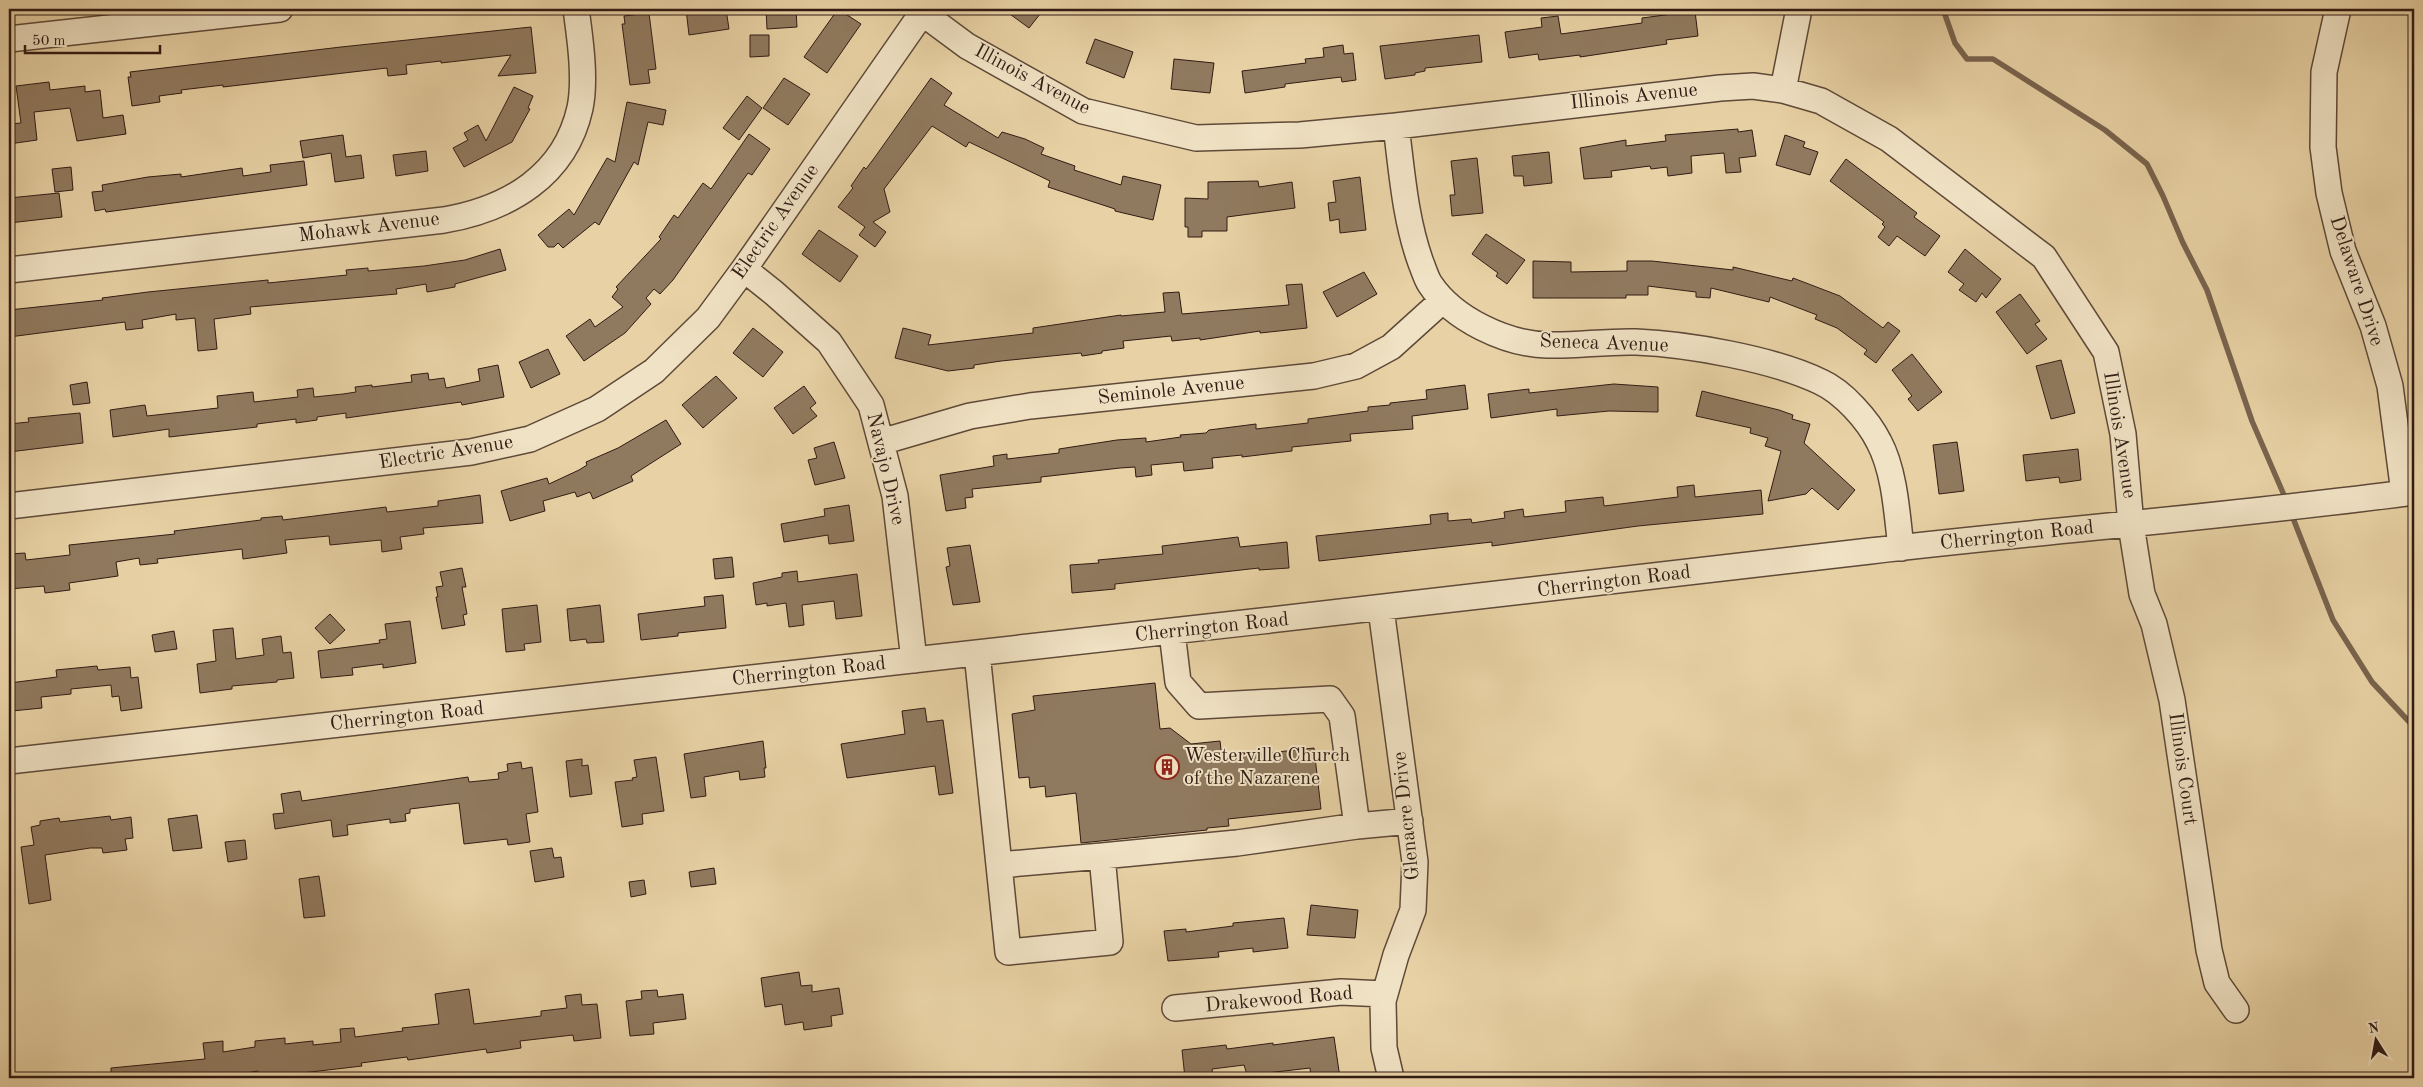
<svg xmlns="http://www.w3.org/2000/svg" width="2423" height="1087" viewBox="0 0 2423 1087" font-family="'Old Standard TT',serif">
  <rect width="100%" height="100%" fill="#e8d2a5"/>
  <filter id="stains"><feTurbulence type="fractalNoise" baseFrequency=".004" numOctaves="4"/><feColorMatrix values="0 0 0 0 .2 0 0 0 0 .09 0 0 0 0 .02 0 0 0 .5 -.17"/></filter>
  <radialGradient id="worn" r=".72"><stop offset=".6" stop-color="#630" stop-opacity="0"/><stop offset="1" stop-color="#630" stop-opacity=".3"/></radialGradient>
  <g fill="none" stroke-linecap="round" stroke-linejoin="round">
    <path stroke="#79644e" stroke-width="5.5" d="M1943,9L1955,43L1967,59H1993L2105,130L2147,164L2163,196L2183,243L2207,290L2252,421L2287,502
      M2291,513L2333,620L2372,682L2414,727"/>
  </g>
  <path fill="#907a5f" stroke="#301b14" d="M686,9H726L729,29L689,35Z
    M766,9H796L797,27L767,29Z
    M838,9L861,24L827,73L804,57Z
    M1003,9H1044L1029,28Z
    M1695,11L1698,36L1666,40L1667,44L1580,57V55L1539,60L1538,54L1509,58L1505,32L1542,27L1541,18L1558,16L1561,34L1642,23V18Z
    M649,13L656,69L648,70L650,83L630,85L622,24H625L624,16Z
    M531,27L536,73L498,76L511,55L441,63V61L406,65L407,74L388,76L387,68L223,87V85L181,90L182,93L159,96L160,102L132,106L128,77H131L130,72L341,47Z
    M750,35H769V56L750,57Z
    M1479,35L1482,62L1425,68V71L1415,73V75L1385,79L1380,46Z
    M1095,39L1133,52L1124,78L1086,63Z
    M1343,45L1344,54L1353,53L1356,80L1342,82L1341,77L1285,84V87L1245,93L1242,71L1306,63L1305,59L1324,57L1323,48Z
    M1174,59L1214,63L1210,93L1171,89Z
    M784,78L810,94L788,125L763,108Z
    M931,78L952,93L944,105L998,138L1002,132L1025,139L1044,148L1041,154L1075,166L1074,170L1121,185L1123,176L1161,185L1153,220L1115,211V209L1048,187L1050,181L969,142L966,147L932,126L884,189L890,212L873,222L886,232L875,247L859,235L865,227L838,207L853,188L851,186L864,167L866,169L875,157Z
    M49,82L50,90L85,86V92L100,90L103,118L123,115L126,134L77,141L70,108L34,112L37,140L9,144V124L21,123L16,86Z
    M514,87L533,96L528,108L530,109L512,142L464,167L453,148L468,140L464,133L478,125L486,141Z
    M747,96L762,108L739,140L723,128Z
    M627,102L666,110L663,125L648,122L638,165L634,162L599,225L595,222L563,248L558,243L554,247H548L538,235L569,209L574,215L607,158L615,162Z
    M1738,129V132L1752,130L1756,156L1739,158L1741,172L1726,173L1724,153L1691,156L1692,173L1668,176L1667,167L1651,169L1650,166L1611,171L1612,177L1584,179L1580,148L1626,140V146L1666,141L1665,135Z
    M749,134L770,149L752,175L748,173L673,280L660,294L654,289L646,298L651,304L625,333L584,361L566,336L590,319L595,327L623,307L612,297L618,289L616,287L661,239L659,237L674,215L678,218L703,183L711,189Z
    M343,135L346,157L361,155L364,178L335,182L331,153L303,158L300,141Z
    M1785,135L1805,142L1803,147L1818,152L1810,175L1776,165Z
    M426,151L428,171L396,176L393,155Z
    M1549,152L1552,183L1524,186L1523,176H1514L1512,156Z
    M1477,158L1483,213L1452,216L1450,195H1455L1451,161Z
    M1846,159L1917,213L1914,217L1940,236L1925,256L1897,236L1889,246L1878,237L1885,227L1882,224L1884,222L1830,181Z
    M304,161L307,185L106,212L105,209L95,211L92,192L103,191L102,185L148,177L181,174V177L242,168L243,176L271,172L270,165Z
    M71,167L73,190L55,192L52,169Z
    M1360,177L1366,230L1340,233L1339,219L1330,221L1328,203L1336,202L1333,181Z
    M1258,181L1259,187L1292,182L1295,208L1227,217V231H1202V237H1188V227H1185V198L1208,199V182Z
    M59,193L62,217L9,223V198Z
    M819,230L858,256L840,282L802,254Z
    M1486,234L1525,260L1507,284L1496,276L1498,273L1472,254Z
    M500,249L506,270L455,284V287L427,292L426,284L396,289L397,294L250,307L251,314L214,319L217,349L198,351L195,318L176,320V314L142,320L143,328L126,330L125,322L9,337V310L103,300L102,298L148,292L268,280V283L347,275L346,270L368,268V271L424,266L465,260Z
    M1965,249L2001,279L1986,298L1982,293L1976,302L1959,290L1964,284L1948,272Z
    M1533,261L1571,262V272L1627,271V261H1652L1733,270V267L1792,281L1793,278L1840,296L1883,328L1888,322L1900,331L1876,363L1864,354L1867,350L1837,328L1815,319L1817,315L1770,297L1769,302L1711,288L1710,298L1696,297V292L1648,286V295H1626V298H1533Z
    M1364,272L1377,294L1337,317L1323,292Z
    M1302,284L1307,328L1260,333V331L1200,340V338L1172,341L1171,336L1123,341L1124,348L1102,351V353L1082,356L1081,353L1001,361L974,365V368L948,371L895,358L903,328L931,335L928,345L1033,333V328L1121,315V316L1165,312L1163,293L1179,292L1182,314L1289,305L1286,285Z
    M2020,294L2040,321L2035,324L2047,339L2027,354L1996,312Z
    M753,328L783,352L763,377L733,353Z
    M548,349L560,374L531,388L519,362Z
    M1912,354L1942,392L1918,411L1908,399L1912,396L1892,370Z
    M2061,360L2075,413L2051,419L2036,366Z
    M498,365L504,397L462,405L461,402L346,418V413L317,417V420L296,423V419L257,424V427L169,437V429L113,437L110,410L145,405L147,416L218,408L217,396L253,392L254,402L298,397L297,390L313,388L314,397L343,394L356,392L355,387L372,385V387L412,382L411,375L428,373L429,380L444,378L446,388L480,381L478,369Z
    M716,376L737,398L703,428L682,405Z
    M87,382L90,403L73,405L70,385Z
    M1614,384L1658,387V412L1609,411L1557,416V409L1491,418L1488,394L1529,389V393Z
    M1465,385L1468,409L1412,416L1413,429L1350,434L1351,441L1292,447V451L1242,457V455L1212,458L1213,468L1184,471L1183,462L1151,465L1152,475L1136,477L1135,467L1120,468L1041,477V482L972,489L973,497L965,498L966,508L946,511L940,475L994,466L993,456L1007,454V459L1059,453V449L1117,440L1146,438V442L1181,437L1180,435L1206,433L1209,430L1256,424V429L1308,423V419L1368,411V407L1390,405V403L1427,399L1426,390Z
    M804,386L816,403L810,408L817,416L793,434L774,408Z
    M1702,391L1779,410L1793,415L1792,419L1810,424L1804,443L1855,490L1838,510L1812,488L1806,494L1768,501L1781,451L1765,446L1768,438L1750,433L1751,428L1696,416Z
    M80,413L83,443L9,452V424L29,422L28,418Z
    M666,420L681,444L631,476L633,481L593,499L590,492L577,497L575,492L543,501L545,511L510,521L501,491L547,478L549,484L579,470L587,465L586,462L618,448Z
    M834,442L845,478L815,485L808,460L817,458L814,448Z
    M1957,442L1964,491L1939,494L1933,445Z
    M2078,449L2081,480L2060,483L2059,477L2026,481L2023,455Z
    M1694,485L1695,497L1761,490L1763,514L1638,526L1492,546V542L1319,561L1316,536L1431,524L1430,515L1448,513V521L1471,519L1472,523L1505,518L1504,512L1523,509L1524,517L1566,512L1565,501L1603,497L1604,506L1661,499L1678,497L1677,487Z
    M480,495L483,523L423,528L424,534L400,537L402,549L382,552L381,540L330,545L329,536L285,540L287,553L243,559L242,549L157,559L158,563L140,565L139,558L116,562L118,576L69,583L70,590L45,593L44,586L9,589V554L25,553L26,560L70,555L69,545L175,534L174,531L261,520V518L282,516L283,520L386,507L387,512L438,506V501Z
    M849,505L854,541L829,544L828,535L784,542L781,524L825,516L824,509Z
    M1238,537L1240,547L1287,542L1289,568L1259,570V568L1115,584V589L1072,593L1070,565L1099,563L1098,560L1163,554L1162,546Z
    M970,545L980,602L953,605L946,567L950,566L947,548Z
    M732,557L734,577L715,579L713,559Z
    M462,568L466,587H462L467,614L463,615L465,625L442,629L436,597H438L436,587L443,586L440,572Z
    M797,571L798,582L857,574L862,616L836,619L834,601L802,605L804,625L789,627L786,603L767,606V603L756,605L753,583L782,577V573Z
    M723,595L726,628L678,633V636L641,640L638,614L705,606L704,597Z
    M537,605L541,642L524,644L525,650L506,652L502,609Z
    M600,605L604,642L587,643L586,639L570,641L567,609Z
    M330,614L345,630L330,644L315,628Z
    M410,621L416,663L383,668V664L352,668L353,675L321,678L318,651L380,643L379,640L387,639L385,624Z
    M233,628L236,659L264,655L262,639L281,636L283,653L291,652L294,678L277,680V682L232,686V689L200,693L197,664L216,661L213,630Z
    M174,631L177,649L155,652L152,635Z
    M97,666L98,670L130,667L131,678L138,677L142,708L121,711L119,696L112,697L111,685L71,689V694L41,697L42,708L12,711L9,683L57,677L56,670Z
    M1155,683L1160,729L1170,728L1191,744L1220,741L1222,758L1314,748L1321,809L1228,819L1229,826L1207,828V830L1081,843L1076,793L1046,797L1045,786L1030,788L1029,777L1019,778L1012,714L1035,710L1033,696Z
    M925,708L927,722L943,720L953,793L939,795L935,766L847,778L841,744L905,734L902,711Z
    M763,741L766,768H764L765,777L740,780L739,771L704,777L706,796L691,798L684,754Z
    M656,757L664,811L642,814L643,824L622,827L615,782L633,780L632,778L637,777L634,760Z
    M582,759V766L588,765L592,794L570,797L566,761Z
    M521,762L522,769L532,767L538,812L526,814L530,842L508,845L507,839L464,844L459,803L410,809V813L405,814L406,821L390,823V819L347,825L348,835L333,837L331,820L275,829L273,814L284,813L281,794L300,791L302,801L468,777L469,782L499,779L498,773L508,771L507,764Z
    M197,815L202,848L173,851L168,819Z
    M110,816L111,820L131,817L133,838L125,839L127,850L103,853L102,848H90L45,855L51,900L29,904L21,847L34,845L31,827L40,825V821L59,818L60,822Z
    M245,840L247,859L228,862L225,842Z
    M552,848L554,858L561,857L564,877L535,882L530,851Z
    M714,868L716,884L691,887L689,872Z
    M319,876L325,916L304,918L299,879Z
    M644,880L646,894L631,897L629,882Z
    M1311,905L1358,910L1355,938L1307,935Z
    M1284,918L1288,948L1253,952V948L1218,952L1219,957L1168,961L1164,931L1186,929V932L1233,926V923Z
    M799,972L801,986L812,985V992L839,988L843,1014L831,1016L832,1026L804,1030L803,1022L785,1025L782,1004L765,1007L761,978Z
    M469,989L474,1024L541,1016V1011L567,1008L565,996L581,994L582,1005L597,1004L601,1038L574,1041L573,1035L520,1041L521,1048L487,1053L486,1049L408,1060L407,1057L361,1063L362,1066L259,1078L258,1071L226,1076V1078H111V1068L205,1059L203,1043L223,1041V1052L255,1047V1041L285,1038V1044L313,1041V1045L341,1042L340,1029L354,1028L355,1037L403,1031L402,1028L439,1024L435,994Z
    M657,990L658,997L683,994L686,1019L653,1023L654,1034L630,1036L626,1001L642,999L641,991Z
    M1334,1037L1340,1078H1311L1310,1068L1267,1073L1268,1078H1248L1244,1065L1212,1069L1213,1078H1185L1182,1050L1226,1045L1227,1049L1273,1043V1045Z"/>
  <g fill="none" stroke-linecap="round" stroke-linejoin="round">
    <defs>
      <path id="minor" d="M917,9L967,46L1083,111L1196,138L1300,135L1396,126L1720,88L1753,86L1783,90L1821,101L1889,139L2044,257L2106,352L2123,434L2131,525L2142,594L2154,624L2172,700L2209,950L2217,983L2236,1010
        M2338,9L2324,72L2323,147L2329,193L2343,251L2373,326L2390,386L2404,493
        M9,39L280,9
        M1783,90L1799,9
        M1396,126C1402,172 1405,219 1421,263C1424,270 1426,278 1430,284C1453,319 1506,344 1547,345C1576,346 1606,341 1636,342C1687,344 1774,359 1821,382C1843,392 1868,420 1879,442C1895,472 1897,515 1901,548
        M744,269L774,293L829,342L871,405L895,496L914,660
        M9,270L444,220C508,209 565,176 580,108C586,79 580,38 576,9
        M881,442L970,416L1030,406L1314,376L1356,366L1391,347L1443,300
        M9,506L471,452L530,439L597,409L654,371L708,318L744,269L925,9
        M1381,609L1415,862L1413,910L1396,955L1383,1001L1384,1048L1391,1078
        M1172,632L1178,682L1199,706L1330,699L1342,716L1357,826L1410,821
        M977,653L1008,952L1110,942L1102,856L1237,843L1357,826
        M9,761C629,691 1250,624 1870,551C2051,530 2233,516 2414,492
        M999,865L1102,856
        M1175,1008L1341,992L1384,994"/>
    </defs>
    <use href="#minor" stroke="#5e4938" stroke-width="28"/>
    <use href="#minor" stroke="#f0e2c4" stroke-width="25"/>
  </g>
  <defs>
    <symbol id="building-ring" viewBox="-11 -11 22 22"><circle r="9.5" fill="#f0e2c4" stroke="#8f2418" stroke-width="1.5"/><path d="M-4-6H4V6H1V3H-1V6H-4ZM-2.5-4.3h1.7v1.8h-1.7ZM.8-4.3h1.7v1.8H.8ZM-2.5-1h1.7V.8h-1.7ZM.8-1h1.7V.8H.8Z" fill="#8f2418"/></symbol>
  </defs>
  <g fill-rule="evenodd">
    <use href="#building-ring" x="1153" y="753" width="28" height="28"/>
  </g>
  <g text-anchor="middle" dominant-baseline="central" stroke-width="4" stroke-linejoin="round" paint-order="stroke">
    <g font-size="20" fill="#301b14" stroke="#f0e2c4">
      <text transform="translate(1032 80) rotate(28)">Illinois Avenue</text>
      <text transform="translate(1634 97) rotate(-6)">Illinois Avenue</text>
      <text transform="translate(776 222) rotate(-55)">Electric Avenue</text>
      <text transform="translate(369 228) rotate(-7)">Mohawk Avenue</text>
      <text transform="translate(2356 281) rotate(72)">Delaware Drive</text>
      <text transform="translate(1604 344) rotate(2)">Seneca Avenue</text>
      <text transform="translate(1171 391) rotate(-6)">Seminole Avenue</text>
      <text transform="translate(2119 435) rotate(81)">Illinois Avenue</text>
      <text transform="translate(446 453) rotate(-9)">Electric Avenue</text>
      <text transform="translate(885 469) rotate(77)">Navajo Drive</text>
      <text transform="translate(2017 536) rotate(-6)">Cherrington Road</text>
      <text transform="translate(1614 582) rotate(-7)">Cherrington Road</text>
      <text transform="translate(1212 628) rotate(-6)">Cherrington Road</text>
      <text transform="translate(809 672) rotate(-6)">Cherrington Road</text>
      <text transform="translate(407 717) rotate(-6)">Cherrington Road</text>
      <text transform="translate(2182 769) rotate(82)">Illinois Court</text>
      <text transform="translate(1407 816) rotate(-96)">Glenacre Drive</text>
      <text transform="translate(1279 1000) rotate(-5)">Drakewood Road</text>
    </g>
    <g font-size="20" fill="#301b14" stroke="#f0e2c4" text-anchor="start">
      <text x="1184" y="756">Westerville Church<tspan x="1184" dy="23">of the Nazarene</tspan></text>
    </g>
  </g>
  <rect width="2423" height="1087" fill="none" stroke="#e8d2a5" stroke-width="30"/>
  <rect x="10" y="10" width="2403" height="1067" fill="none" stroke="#301b14" stroke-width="2.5"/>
  <rect x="15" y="15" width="2393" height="1057" fill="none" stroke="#301b14"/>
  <g transform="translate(2376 1040) rotate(349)" stroke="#f0e2c4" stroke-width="4" paint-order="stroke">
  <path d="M0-4L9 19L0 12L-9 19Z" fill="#301b14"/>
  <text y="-8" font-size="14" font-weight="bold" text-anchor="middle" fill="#301b14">N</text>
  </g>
  <path d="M25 45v8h135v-8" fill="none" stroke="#301b14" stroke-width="2.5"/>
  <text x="32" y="45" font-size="15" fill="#301b14" stroke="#f0e2c4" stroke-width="4" paint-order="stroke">50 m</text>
  <rect width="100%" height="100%" filter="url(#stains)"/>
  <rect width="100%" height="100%" fill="url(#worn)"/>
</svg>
